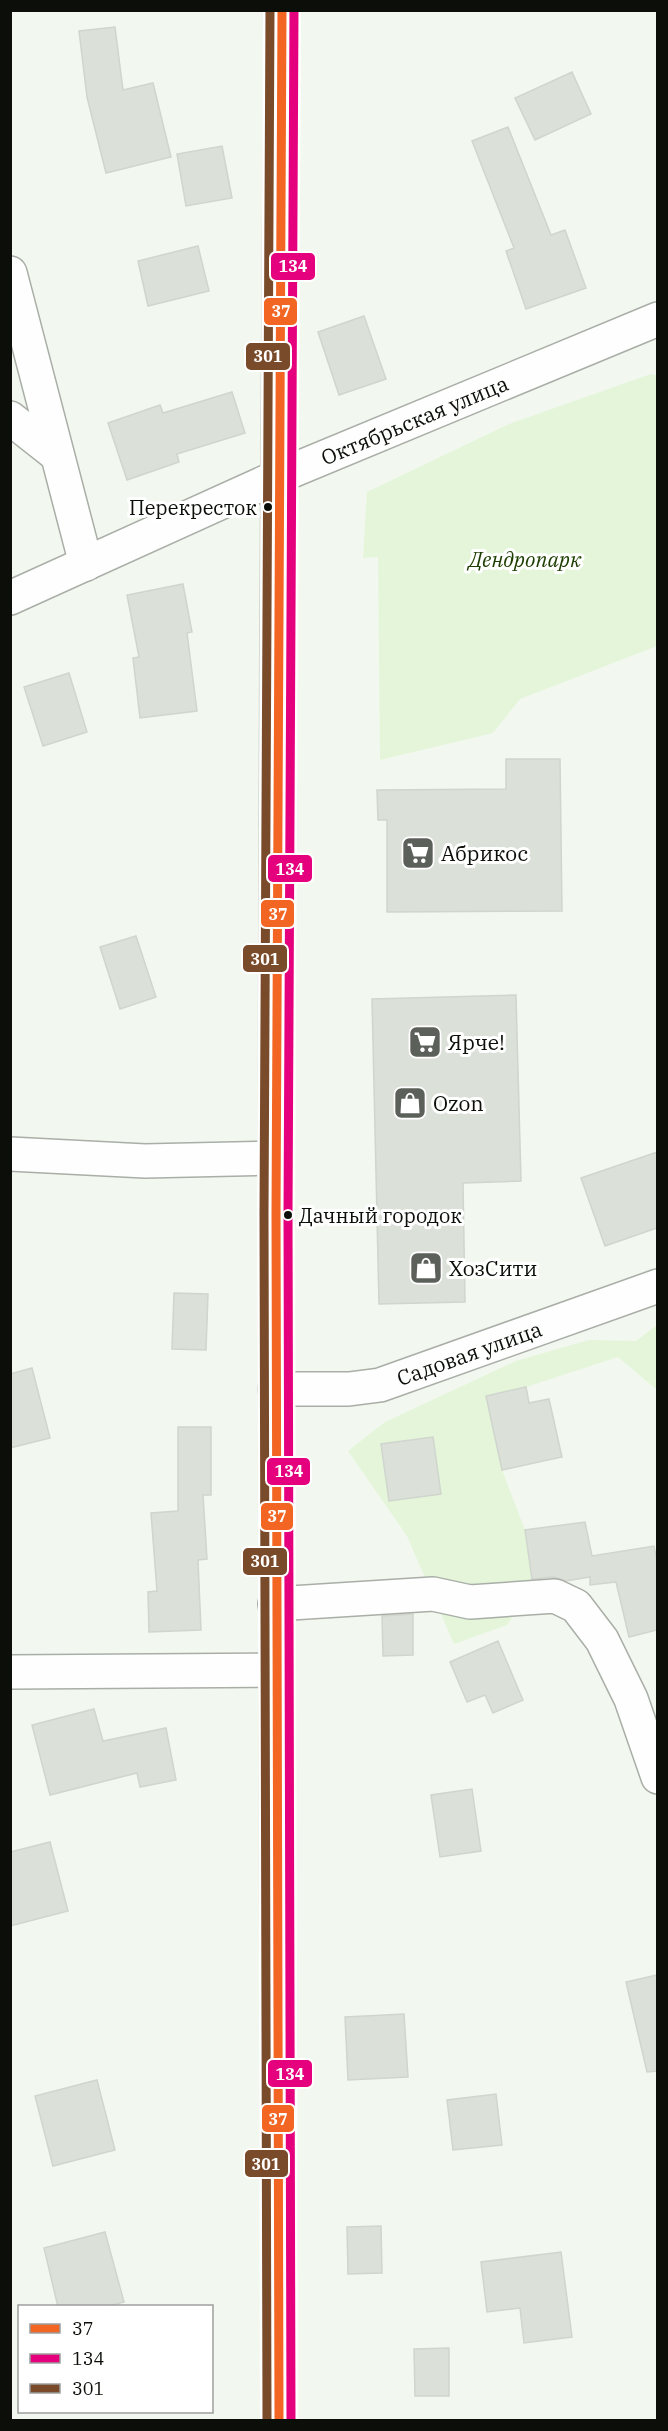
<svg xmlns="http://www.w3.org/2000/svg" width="668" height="2431" viewBox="0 0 668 2431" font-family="'IBM Plex Serif',serif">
  <rect width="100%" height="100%" fill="#f2f8ef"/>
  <path fill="#e4f5da" d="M651,374L658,376L657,646L520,699L493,733L380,760L378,557L363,558L367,492L509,424Z
    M657,1325V1390L618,1357L526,1387L502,1470L525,1530L533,1586L507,1625L454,1644L407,1536L348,1451L385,1422L516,1361L589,1340L636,1341Z"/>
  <path fill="#dbe0d8" stroke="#d0d5cd" stroke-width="1.5" d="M115,27L123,90L153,83L171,157L106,173L87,97L79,31Z
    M572,72L591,114L535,140L515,98Z
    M508,127L551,235L565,230L586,288L526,309L506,251L514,248L472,141Z
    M222,146L232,198L186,206L177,154Z
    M198,246L209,291L148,306L138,261Z
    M364,316L386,379L339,395L318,332Z
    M232,392L245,433L177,454L179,462L127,480L108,423L160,405L163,413Z
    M183,584L192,632L187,633L197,711L140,718L133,658L139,657L127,595Z
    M69,673L87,732L43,746L24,687Z
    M506,759H560L562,911L387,912V820H378L377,790L506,789Z
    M136,936L156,997L120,1009L100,947Z
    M516,995L521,1181L463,1183L465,1302L379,1304L372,999Z
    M657,1152V1228L605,1246L581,1178Z
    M174,1293L208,1294L206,1350L172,1349Z
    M32,1368L50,1438L10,1448V1374Z
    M526,1387L529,1403L549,1399L562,1457L502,1470L486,1396Z
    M178,1427H211V1495H203L207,1559L198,1560L201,1630L149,1632L148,1592L157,1591L151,1513L178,1511Z
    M433,1437L441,1494L389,1501L381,1444Z
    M585,1522L592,1556L654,1546L657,1561V1630L629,1637L616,1582L590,1585V1577L566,1581L554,1577L532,1579L525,1530Z
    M413,1614V1655L383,1656L382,1616Z
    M498,1641L523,1700L493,1713L485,1695L467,1702L450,1662Z
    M94,1709L103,1741L166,1728L176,1780L140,1787L137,1773L50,1795L32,1725Z
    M472,1789L481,1851L440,1857L431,1795Z
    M50,1842L68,1911L10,1926V1852Z
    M657,1975V2071L647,2072L626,1982Z
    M404,2014L408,2077L348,2080L345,2017Z
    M97,2080L115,2150L53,2166L35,2096Z
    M496,2094L502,2145L453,2150L447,2100Z
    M381,2226L382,2273L348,2274L347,2227Z
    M105,2232L124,2302L105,2307H58L44,2248Z
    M561,2252L572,2337L524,2343L520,2308L487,2312L481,2262Z
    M449,2348V2396H415L414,2349Z"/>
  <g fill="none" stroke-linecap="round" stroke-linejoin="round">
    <defs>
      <g id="minor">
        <path d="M10,273L86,564"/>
        <path d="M10,418L57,455"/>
        <path id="s1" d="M10,598L277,477L658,319"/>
        <path d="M10,1154L145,1161L275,1158"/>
        <path id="s2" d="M275,1389H349L380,1385L658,1286"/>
        <path d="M275,1604L433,1594L470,1602L555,1596L576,1606L602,1640L631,1699L658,1777"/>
        <path d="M10,1672L275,1670"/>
      </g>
      <path id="major" d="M279,2420C275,1617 273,814 282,10"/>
    </defs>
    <use href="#minor" stroke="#a9aea7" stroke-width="36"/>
    <use href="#major" stroke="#ced1cd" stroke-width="36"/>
    <use href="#minor" stroke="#fdfefd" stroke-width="33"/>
    <use href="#major" stroke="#e8ebe6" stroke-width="33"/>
    <defs>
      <path id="bus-1" d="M279,2420L276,1215L282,10"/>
      <path id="bus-2" d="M291,2420L288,1215L294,10"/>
      <path id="bus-3" d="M267,2420L264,1215L270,10"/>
    </defs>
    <use href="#bus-1" stroke="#fff" stroke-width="14"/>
    <use href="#bus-2" stroke="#fff" stroke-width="14"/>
    <use href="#bus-3" stroke="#fff" stroke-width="14"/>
    <use href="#bus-1" stroke="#f26522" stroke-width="9"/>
    <use href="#bus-2" stroke="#e5007d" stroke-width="9"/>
    <use href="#bus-3" stroke="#7a4b2a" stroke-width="9"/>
  </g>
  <defs>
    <symbol id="supermarket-square" viewBox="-11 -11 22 22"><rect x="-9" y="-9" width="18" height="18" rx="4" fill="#5c605a" stroke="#fff"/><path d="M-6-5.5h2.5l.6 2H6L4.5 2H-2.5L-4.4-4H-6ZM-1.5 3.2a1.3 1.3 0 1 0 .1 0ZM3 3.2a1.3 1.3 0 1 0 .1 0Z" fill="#fff"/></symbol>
    <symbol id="shop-square" viewBox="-11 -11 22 22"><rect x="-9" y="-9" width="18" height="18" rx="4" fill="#5c605a" stroke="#fff"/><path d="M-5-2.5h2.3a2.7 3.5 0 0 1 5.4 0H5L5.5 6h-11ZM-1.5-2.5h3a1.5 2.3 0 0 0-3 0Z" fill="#fff"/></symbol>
  </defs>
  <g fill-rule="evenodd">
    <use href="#supermarket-square" x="399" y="834" width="38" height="38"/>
    <use href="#supermarket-square" x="406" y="1023" width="38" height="38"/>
    <use href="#shop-square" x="391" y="1084" width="38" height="38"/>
    <use href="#shop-square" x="407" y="1249" width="38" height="38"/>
  </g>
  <g fill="#0b0e09" stroke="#fff" stroke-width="2">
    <circle cx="268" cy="507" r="5"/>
    <circle cx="288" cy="1215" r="5"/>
  </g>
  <g text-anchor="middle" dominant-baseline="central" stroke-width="6" stroke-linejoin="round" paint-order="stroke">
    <g font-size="20" fill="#0b0e09" stroke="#fff" text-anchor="end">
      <text x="257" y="507">Перекресток</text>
      <text x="299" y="1215" text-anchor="start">Дачный городок</text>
    </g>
    <g font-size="21" fill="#0b0e09" stroke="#fff">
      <text stroke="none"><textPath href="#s1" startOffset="442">Октябрьская улица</textPath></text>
      <text stroke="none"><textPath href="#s2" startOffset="200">Садовая улица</textPath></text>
    </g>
    <g font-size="21" font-style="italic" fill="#1e3e00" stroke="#fff">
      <text x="525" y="559">Дендропарк</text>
    </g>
    <g font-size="21" fill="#0b0e09" stroke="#fff" text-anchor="start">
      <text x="441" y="853">Абрикос</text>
      <text x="448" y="1042">Ярче!</text>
      <text x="433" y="1103">Ozon</text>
      <text x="449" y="1268">ХозСити</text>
    </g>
  </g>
  <g stroke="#fff" stroke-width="2">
    <rect x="270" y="252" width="46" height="29" rx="6" fill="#e5007d"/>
    <rect x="263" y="297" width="35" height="29" rx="6" fill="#f26522"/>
    <rect x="245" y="342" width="46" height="29" rx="6" fill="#7a4b2a"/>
    <rect x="267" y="854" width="46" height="29" rx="6" fill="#e5007d"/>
    <rect x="260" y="899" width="35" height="29" rx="6" fill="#f26522"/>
    <rect x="242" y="944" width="46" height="29" rx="6" fill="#7a4b2a"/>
    <rect x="266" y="1457" width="45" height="29" rx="6" fill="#e5007d"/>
    <rect x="260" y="1502" width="34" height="29" rx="6" fill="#f26522"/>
    <rect x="242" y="1547" width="46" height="29" rx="6" fill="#7a4b2a"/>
    <rect x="267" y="2059" width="46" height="29" rx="6" fill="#e5007d"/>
    <rect x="261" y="2104" width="34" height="29" rx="6" fill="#f26522"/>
    <rect x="244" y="2149" width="45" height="29" rx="6" fill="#7a4b2a"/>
  </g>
  <g font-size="16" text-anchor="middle" font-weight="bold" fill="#fff">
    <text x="293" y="272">134</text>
    <text x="281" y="317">37</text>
    <text x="268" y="362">301</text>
    <text x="290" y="875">134</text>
    <text x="278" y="920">37</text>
    <text x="265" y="965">301</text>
    <text x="289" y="1477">134</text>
    <text x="277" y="1522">37</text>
    <text x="265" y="1567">301</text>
    <text x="290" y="2080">134</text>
    <text x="278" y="2125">37</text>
    <text x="266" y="2170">301</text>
  </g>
  <rect width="668" height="2431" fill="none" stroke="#0b0e09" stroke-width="24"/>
  <rect x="18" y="2305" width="195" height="108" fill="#ffffff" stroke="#9d9f9d" stroke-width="1.5"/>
  <rect x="30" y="2324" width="30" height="9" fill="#f26522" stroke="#9d9f9d" stroke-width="1.5"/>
  <text x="72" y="2335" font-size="18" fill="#0b0e09">37</text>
  <rect x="30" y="2354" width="30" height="9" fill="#e5007d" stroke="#9d9f9d" stroke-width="1.5"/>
  <text x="72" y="2365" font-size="18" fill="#0b0e09">134</text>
  <rect x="30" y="2384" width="30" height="9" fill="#7a4b2a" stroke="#9d9f9d" stroke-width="1.5"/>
  <text x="72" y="2395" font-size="18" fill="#0b0e09">301</text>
</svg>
